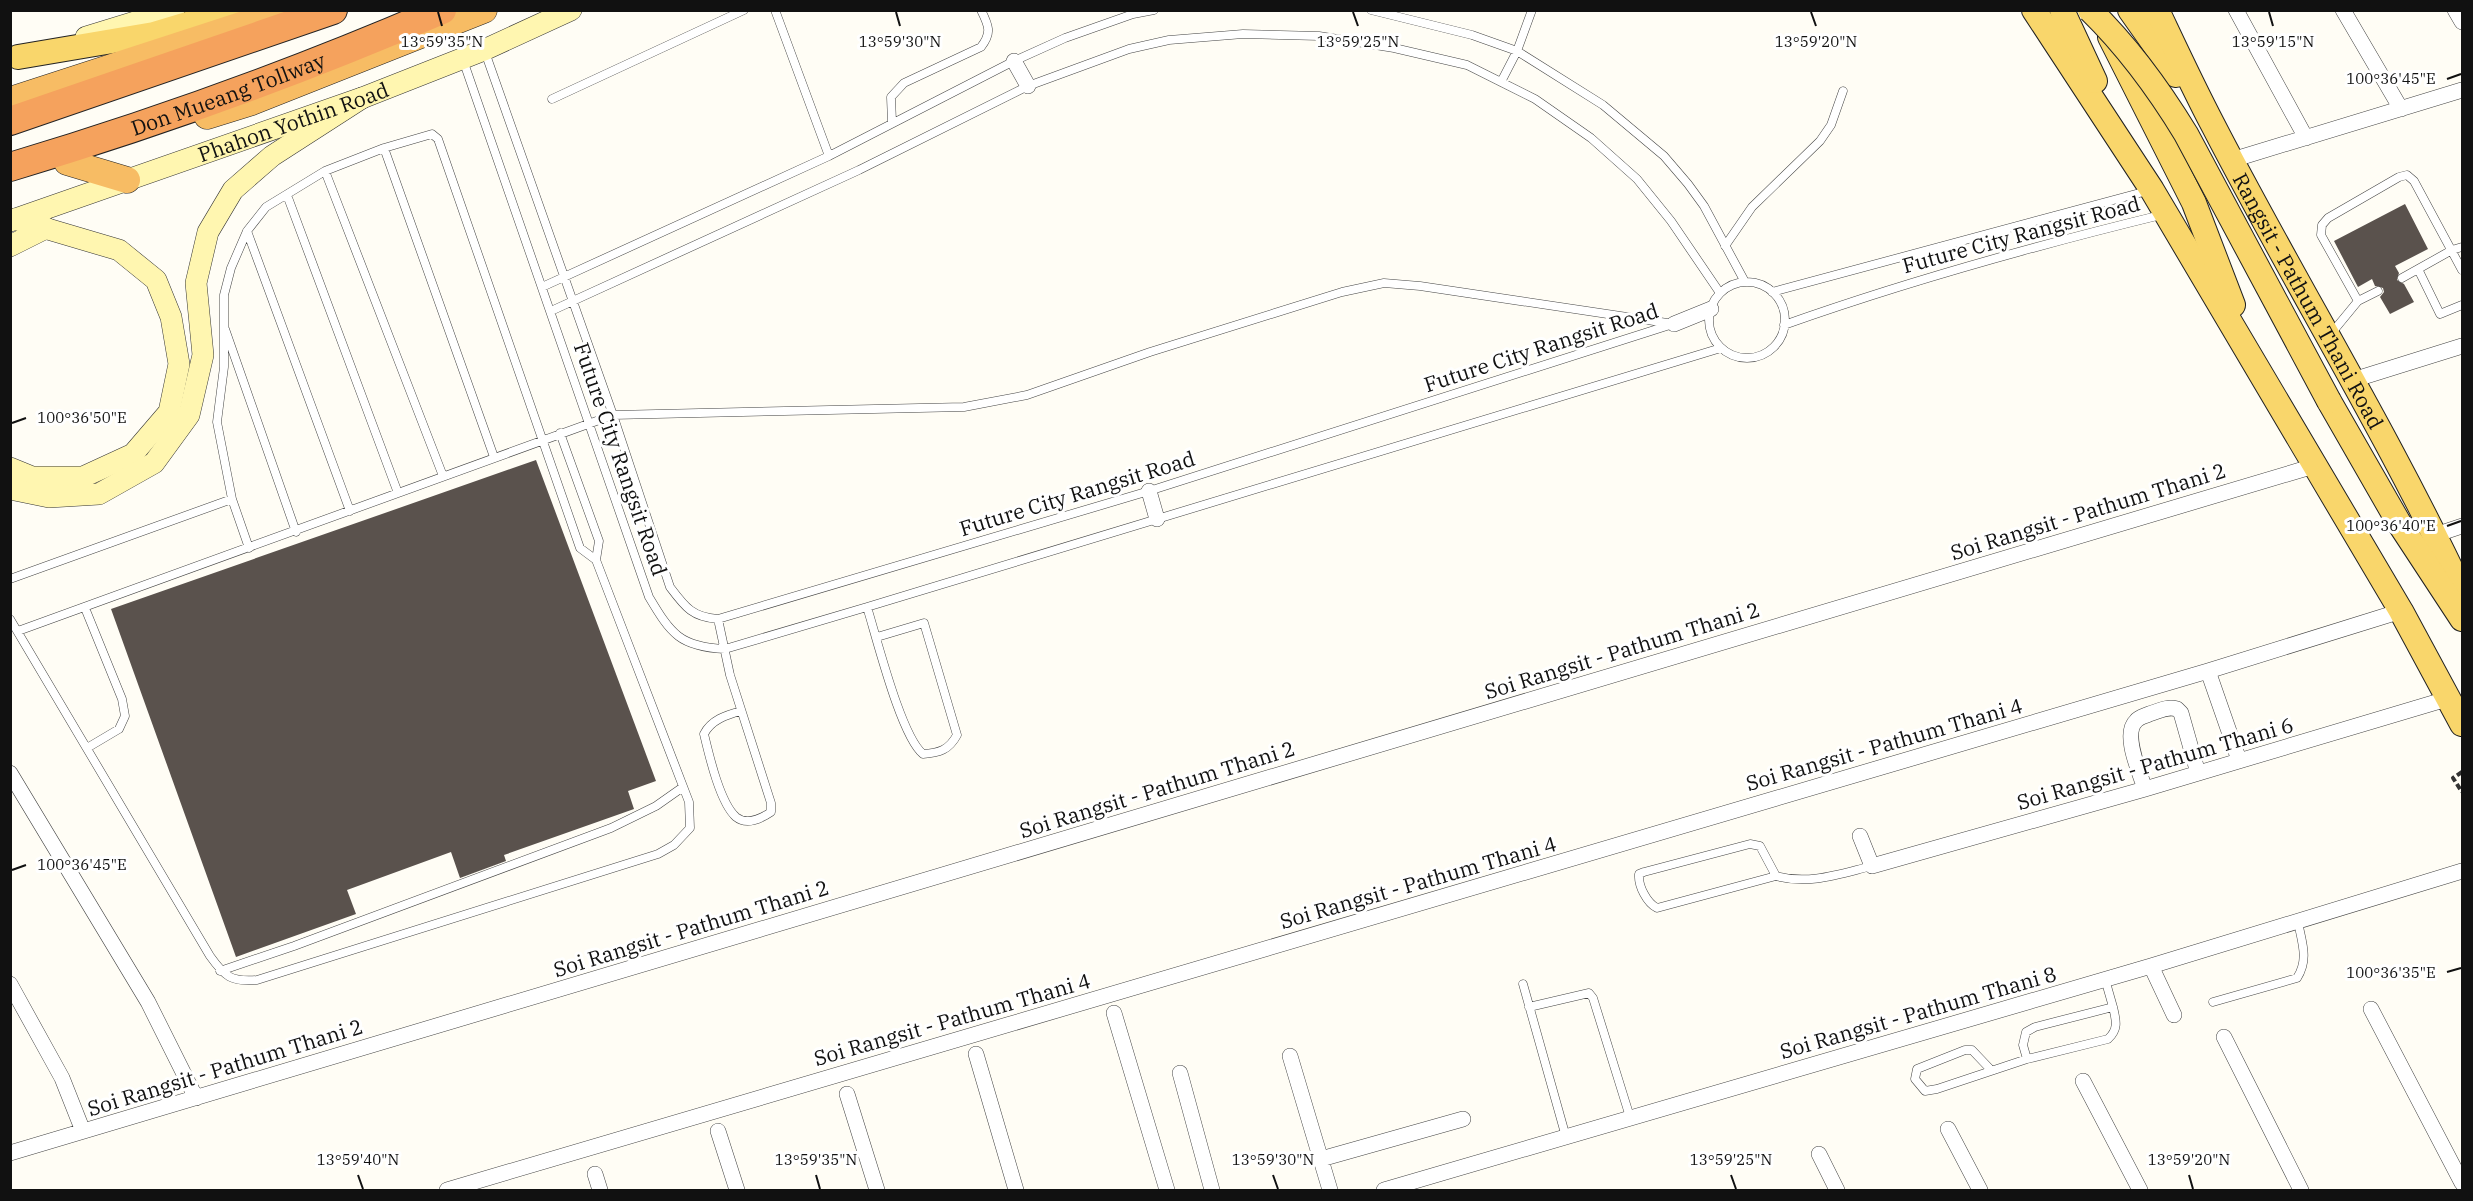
<svg xmlns="http://www.w3.org/2000/svg" width="2473" height="1201" viewBox="0 0 2473 1201" font-family="'IBM Plex Serif',serif">
  <rect width="100%" height="100%" fill="#fffdf5"/>
  <path fill="#5a524d" d="M2405,204L2428,249L2395,266L2399,273L2397,280L2404,284L2414,302L2390,314L2380,297L2384,292L2383,288L2375,286L2372,279L2358,287L2334,241Z
    M536,460L656,781L628,791L634,809L504,855L506,861L460,878L451,852L347,890L356,914L236,957L111,609Z"/>
  <g fill="none" stroke-linecap="round" stroke-linejoin="round">
    <defs>
      <path id="service" d="M775,10L829,156
        M1371,10L1472,35L1517,51L1603,105L1664,156L1688,184L1704,206L1745,282
        M485,52L613,415L670,587C685,607 692,617 718,619L1149,491L1673,324
        M463,60L649,597C671,634 680,647 725,649L867,607L1721,348
        M1501,82L1517,51L1532,10
        M552,99L744,10
        M892,122L891,97L904,83L981,47C992,33 989,26 981,10
        M384,148L494,457
        M325,171L443,476
        M287,195L398,493
        M247,231L350,511
        M1725,246L1752,207L1820,141L1831,125L1843,91
        M2418,269L2440,314L2462,305
        M2402,278L2452,250L2462,247
        M1709 320a38 38 0 1 1 76 0a38 38 0 1 1-76 0Z
        M542,287L829,156L1014,61L1065,38L1133,14L1154,10
        M1772,292L2147,191
        M2358,301L2321,235L2322,225L2328,218L2399,177L2407,175L2414,181L2462,270
        M551,311L859,170L1028,86L1129,49L1169,40L1243,34L1319,36L1394,48L1467,65L1535,99L1591,138L1637,179L1671,221L1720,293
        M1784,325C1908,281 2034,246 2161,215
        M225,329L296,532
        M2330,335L2358,301L2378,291
        M249,548L232,499L217,422L224,367V295L231,268L247,231L266,207L325,171L384,148L432,134L438,139L580,548L596,560
        M10,579L232,499
        M867,607C877,639 901,736 923,754C939,753 949,750 957,735L924,623L877,637
        M85,608L122,699L125,716L119,729L87,748
        M10,619L210,956C225,977 231,982 257,980L658,854L674,845L690,828L689,802L596,560L599,541L560,433
        M718,619L730,675L771,803V812C762,818 747,826 736,817C720,803 709,755 704,734C711,720 726,715 741,711
        M18,631L613,415L964,407L1027,395L1150,352L1342,292L1384,283L1420,286L1674,324
        M1776,876L1760,846L1750,844L1644,872L1639,874C1638,886 1647,903 1657,908L1776,876C1809,885 1839,874 1872,866
        M220,971L294,946L611,828L656,806L683,787
        M2105,979L2113,1007
        M1523,984L1566,1137
        M2213,1002L2297,978C2309,959 2302,943 2298,922
        M1529,1007L1589,993L1593,998L1630,1117
        M1991,1070L1972,1050H1965L1917,1069L1915,1079L1925,1091L1937,1089L2027,1059L2108,1039C2119,1029 2116,1020 2113,1007L2035,1027L2026,1032L2023,1045L2027,1059"/>
      <path id="minor" d="M2236,10L2306,138
        M2343,10L2401,109
        M2455,10L2462,22
        M1014,61L1028,86
        M2232,160L2462,90
        M1674,324L1711,309
        M2353,380L2462,346
        M1149,491L1157,519
        M2435,535L2462,526
        M2208,671L2239,760
        M10,773L148,1002L196,1098
        M2145,789C2140,773 2122,734 2136,721C2139,717 2145,716 2149,714C2159,711 2167,706 2177,709L2181,713L2198,773
        M1860,836L1872,866L2145,789L2450,698
        M2151,966L2174,1015
        M10,984L62,1078L83,1131
        M2371,1009L2462,1183
        M1114,1013L1167,1190
        M2224,1037L2301,1190
        M976,1054L1016,1190
        M1290,1056L1330,1190
        M1180,1073L1212,1190
        M2083,1081L2140,1190
        M847,1094L877,1190
        M1948,1129L1980,1190
        M718,1131L737,1190
        M10,1153L2314,466
        M1819,1154L1837,1190
        M1321,1159L1463,1119
        M595,1174L600,1190
        M447,1190L2208,671L2401,611
        M1384,1190L2151,966L2462,871"/>
      <g id="secondary">
        <path d="M86,37L174,10"/>
        <path id="s1" d="M10,221L362,98L484,50L571,10"/>
        <path d="M10,246L46,228"/>
        <path d="M10,468L32,477H83L133,454L169,412L179,364L171,317L156,280L119,250L14,219"/>
        <path d="M10,489L49,497L99,494L154,463L189,415L203,355L196,283L208,232L233,190L272,156L362,98"/>
      </g>
      <g id="primary">
        <path d="M2034,10L2152,190L2401,611L2462,724"/>
        <path d="M2062,10L2095,81"/>
        <path d="M2130,10L2176,75"/>
        <path id="s2" d="M2157,10C2175,48 2193,87 2213,125C2294,282 2387,432 2462,592"/>
        <path d="M2110,37L2194,203L2233,305"/>
        <path d="M18,57L154,34L234,10"/>
        <path d="M2329,401L2399,523L2462,619"/>
      </g>
      <path id="trunk" d="M10,100L287,10
        M207,116L252,102L484,10
        M67,162L127,180"/>
      <g id="motorway">
        <path d="M10,121L333,10"/>
        <path id="s3" d="M10,167C157,123 301,71 442,10"/>
      </g>
    </defs>
    <use href="#service" stroke="#444" stroke-width="9"/>
    <use href="#minor" stroke="#444" stroke-width="16"/>
    <use href="#secondary" stroke="#333" stroke-width="22"/>
    <use href="#primary" stroke="#222" stroke-width="26"/>
    <use href="#trunk" stroke="#222" stroke-width="27"/>
    <use href="#motorway" stroke="#222" stroke-width="30"/>
    <path stroke="#333" stroke-width="4" stroke-dasharray="6 3" stroke-linecap="butt" d="M2462,772L2453,778L2462,792"/>
    <use href="#service" stroke="#fff" stroke-width="8"/>
    <use href="#minor" stroke="#fff" stroke-width="15"/>
    <use href="#secondary" stroke="#fff6b0" stroke-width="21"/>
    <use href="#primary" stroke="#f9d66b" stroke-width="24"/>
    <use href="#trunk" stroke="#f7bc64" stroke-width="26"/>
    <use href="#motorway" stroke="#f5a25d" stroke-width="28"/>
    <defs>
      <path id="primary-bridge" d="M2090,10C2129,48 2158,88 2186,134L2329,401"/>
    </defs>
    <use href="#primary-bridge" stroke="#222" stroke-width="26" stroke-linecap="butt"/>
    <use href="#primary-bridge" stroke="#f9d66b" stroke-width="24"/>
  </g>
  <path fill="none" stroke="#111" stroke-width="2" d="M438,12L442,26M896,12L900,26M1353,12L1358,26M1811,12L1816,26M2269,12L2273,26M2447,79L2461,74M12,423L26,418M2447,526L2461,521M12,870L26,865M2447,972L2461,968M358,1175L363,1189M816,1175L820,1189M1273,1175L1278,1189M1731,1175L1736,1189M2189,1175L2193,1189"/>
  <g text-anchor="middle" dominant-baseline="central" stroke-width="6" stroke-linejoin="round" paint-order="stroke">
    <g font-size="21" fill="#111" stroke="#fff">
      <text stroke="none"><textPath href="#s3" startOffset="230">Don Mueang Tollway</textPath></text>
      <text stroke="none"><textPath href="#s1" startOffset="300">Phahon Yothin Road</textPath></text>
      <text transform="translate(2021 234) rotate(-15)">Future City Rangsit Road</text>
      <text stroke="none"><textPath href="#s2" startOffset="328">Rangsit - Pathum Thani Road</textPath></text>
      <text transform="translate(1541 347) rotate(-18)">Future City Rangsit Road</text>
      <text transform="translate(621 459) rotate(71)">Future City Rangsit Road</text>
      <text transform="translate(1077 493) rotate(-17)">Future City Rangsit Road</text>
      <text transform="translate(2088 511) rotate(-17)">Soi Rangsit - Pathum Thani 2</text>
      <text transform="translate(1622 650) rotate(-17)">Soi Rangsit - Pathum Thani 2</text>
      <text transform="translate(1884 744) rotate(-16)">Soi Rangsit - Pathum Thani 4</text>
      <text transform="translate(2155 763) rotate(-16)">Soi Rangsit - Pathum Thani 6</text>
      <text transform="translate(1157 789) rotate(-17)">Soi Rangsit - Pathum Thani 2</text>
      <text transform="translate(1418 882) rotate(-16)">Soi Rangsit - Pathum Thani 4</text>
      <text transform="translate(691 928) rotate(-17)">Soi Rangsit - Pathum Thani 2</text>
      <text transform="translate(1918 1012) rotate(-16)">Soi Rangsit - Pathum Thani 8</text>
      <text transform="translate(952 1019) rotate(-16)">Soi Rangsit - Pathum Thani 4</text>
      <text transform="translate(225 1067) rotate(-17)">Soi Rangsit - Pathum Thani 2</text>
    </g>
  </g>
  <g font-size="15" text-anchor="middle" fill="#111" stroke="#fff" stroke-width="6" stroke-linejoin="round" paint-order="stroke">
    <text x="442" y="47">13°59'35"N</text>
    <text x="900" y="47">13°59'30"N</text>
    <text x="1358" y="47">13°59'25"N</text>
    <text x="1816" y="47">13°59'20"N</text>
    <text x="2273" y="47">13°59'15"N</text>
    <text x="2391" y="84">100°36'45"E</text>
    <text x="82" y="423">100°36'50"E</text>
    <text x="2391" y="531">100°36'40"E</text>
    <text x="82" y="870">100°36'45"E</text>
    <text x="2391" y="978">100°36'35"E</text>
    <text x="358" y="1165">13°59'40"N</text>
    <text x="816" y="1165">13°59'35"N</text>
    <text x="1273" y="1165">13°59'30"N</text>
    <text x="1731" y="1165">13°59'25"N</text>
    <text x="2189" y="1165">13°59'20"N</text>
  </g>
  <rect width="2473" height="1201" fill="none" stroke="#111111" stroke-width="24"/>
</svg>
